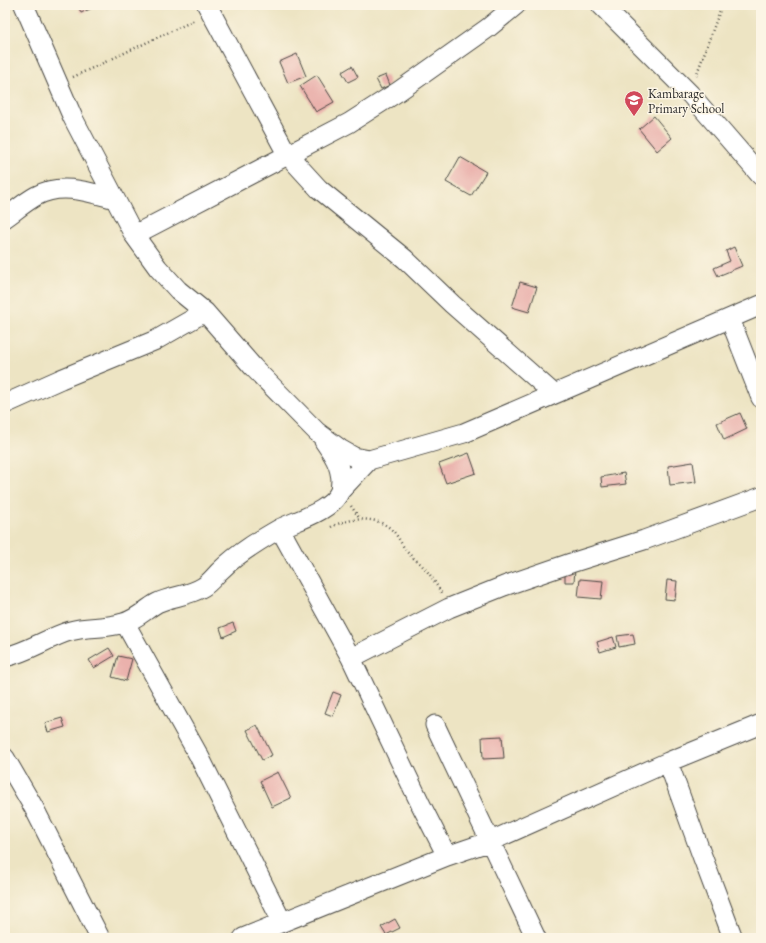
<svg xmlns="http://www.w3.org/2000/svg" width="766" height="943" viewBox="0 0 766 943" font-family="'EB Garamond',serif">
  <rect width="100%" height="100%" fill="#fcf5e5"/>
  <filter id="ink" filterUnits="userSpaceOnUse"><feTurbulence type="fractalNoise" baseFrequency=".025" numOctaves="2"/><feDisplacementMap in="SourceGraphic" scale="8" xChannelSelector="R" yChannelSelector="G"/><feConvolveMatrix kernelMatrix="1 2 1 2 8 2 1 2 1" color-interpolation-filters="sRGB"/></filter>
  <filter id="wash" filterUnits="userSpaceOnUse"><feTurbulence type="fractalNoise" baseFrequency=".012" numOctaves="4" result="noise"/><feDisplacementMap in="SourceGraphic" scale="16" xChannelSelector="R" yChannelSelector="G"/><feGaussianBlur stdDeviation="0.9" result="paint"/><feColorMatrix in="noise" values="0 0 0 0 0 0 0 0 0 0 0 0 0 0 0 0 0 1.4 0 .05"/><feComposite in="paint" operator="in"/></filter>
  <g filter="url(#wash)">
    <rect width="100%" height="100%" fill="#ede4c3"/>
    <g id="blocks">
      <path fill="#eab1ac" d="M78,5H99L81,13Z
        M297,54L306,76L288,83L279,62Z
        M352,66L358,77L348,82L342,72Z
        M317,75L334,102L316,112L300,86Z
        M386,75L390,85L381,89L376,79Z
        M654,116L672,138L657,151L639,129Z
        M460,157L486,172L471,196L446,182Z
        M734,247L742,266L718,276L714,268L730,261L726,251Z
        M520,282L537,287L529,312L512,307Z
        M740,413L747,429L724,440L717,423Z
        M469,453L476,473L446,483L439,464Z
        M693,462L696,482L670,485L668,466Z
        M624,473L626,484L602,487L601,477Z
        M565,568L575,569L574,582H565Z
        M580,579L603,581L601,599L578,597Z
        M667,580L677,581L675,600L665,599Z
        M233,623L236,631L223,637L220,628Z
        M633,634L635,644L619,647L617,636Z
        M613,637L616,647L600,652L597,642Z
        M109,648L114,656L94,668L89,660Z
        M118,656L132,659L126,681L112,677Z
        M333,692L341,695L333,716L325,713Z
        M62,718L65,727L48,732L45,723Z
        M257,725L272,755L262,760L247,730Z
        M502,736L504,758L483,759L482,737Z
        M278,772L291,798L272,807L260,781Z
        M395,919L400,928L386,935L381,927Z"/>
    </g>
  </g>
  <g filter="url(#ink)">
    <use href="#blocks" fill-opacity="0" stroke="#484742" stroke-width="1"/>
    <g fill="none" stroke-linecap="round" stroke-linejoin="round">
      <defs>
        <path id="minor" d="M24,5L73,118L134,235L158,268L178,290L205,312L253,367L317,432L340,449L354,457L369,460L464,433L761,305
          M207,5L287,154L319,189L405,259L452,304L554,394
          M601,5L690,94L761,176
          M5,218C15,211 25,202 36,196C61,182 89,192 115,199
          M134,235L349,123L399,91L488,28L516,5
          M730,319L761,398
          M5,404L61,379L156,340L205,312
          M340,491L369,460
          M280,529L351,658L421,805L447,856
          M125,623L199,756L282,922
          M5,657C28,652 47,638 70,631C87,626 106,629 123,623C136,620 146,609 157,603C172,596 189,596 203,587C211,582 215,575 222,569C238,553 260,540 279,529C297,520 332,511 340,491C341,489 340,485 341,482C341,466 333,454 324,441
          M351,658L449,608L504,586L571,563L644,540L761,497
          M435,725L536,938
          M5,758L34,808L100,938
          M668,762L701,853L733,938
          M243,938L447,856L491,841L668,762L761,724"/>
      </defs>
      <use href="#minor" stroke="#484742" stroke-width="21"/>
      <path stroke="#484742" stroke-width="2.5" stroke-dasharray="1 3" stroke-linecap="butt" d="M696,76L722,5
        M73,77L195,20
        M351,506L360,519
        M331,527C348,518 375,515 391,529C399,536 402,547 409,554C412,557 415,559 418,562C428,570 435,582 442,594"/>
      <use href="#minor" stroke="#fff" stroke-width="19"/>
    </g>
  </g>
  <defs>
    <symbol id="school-pin" viewBox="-11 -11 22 30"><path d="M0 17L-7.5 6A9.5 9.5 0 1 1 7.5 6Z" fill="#d1495b" stroke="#fcf5e5"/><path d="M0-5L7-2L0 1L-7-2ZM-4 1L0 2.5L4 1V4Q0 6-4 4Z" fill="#fff"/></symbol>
  </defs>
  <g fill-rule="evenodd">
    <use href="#school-pin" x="623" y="89" width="22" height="30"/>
  </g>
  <g text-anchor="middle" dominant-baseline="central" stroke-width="3" stroke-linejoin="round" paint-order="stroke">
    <g font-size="13" fill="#2b2b2b" stroke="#fcf5e5" text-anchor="start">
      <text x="648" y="93">Kambarage<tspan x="648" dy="15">Primary School</tspan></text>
    </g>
  </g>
  <rect width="766" height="943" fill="none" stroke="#fcf5e5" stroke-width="20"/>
</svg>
